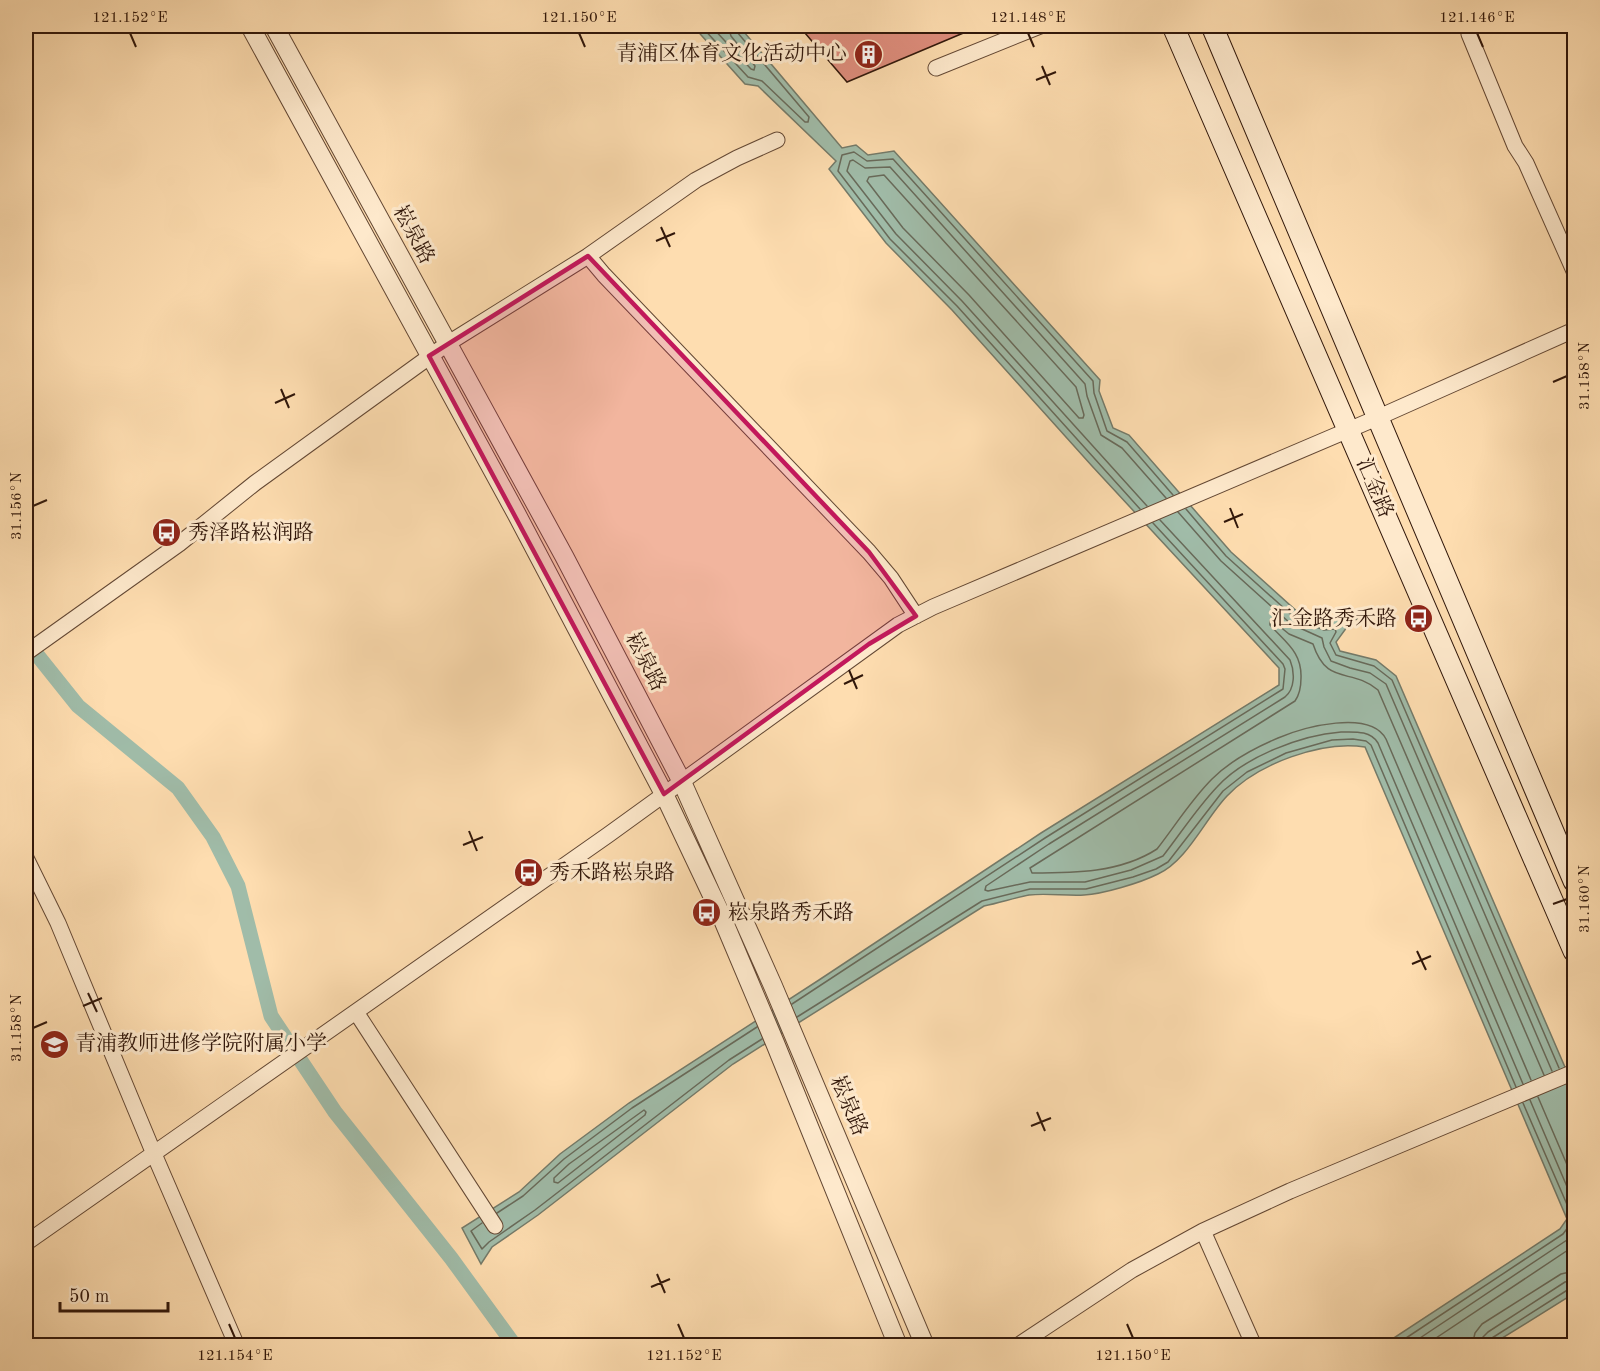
<svg xmlns="http://www.w3.org/2000/svg" width="1600" height="1371" viewBox="0 0 1600 1371" font-family="'Old Standard TT','Noto Serif SC',serif">
  <rect width="100%" height="100%" fill="#feddb0"/>
  <filter id="stains"><feTurbulence type="fractalNoise" baseFrequency=".00333" numOctaves="4"/><feColorMatrix values="0 0 0 0 .2 0 0 0 0 .09 0 0 0 0 .02 0 0 0 .5 -.17"/></filter>
  <radialGradient id="worn" r=".72"><stop offset=".6" stop-color="#630" stop-opacity="0"/><stop offset="1" stop-color="#630" stop-opacity=".3"/></radialGradient>
  <path fill="#a0bca9" stroke="#747a69" stroke-width="1.5" d="M693,26H739L842,148L856,145L868,155L894,151L1100,380L1099,391L1113,428L1129,435L1231,552L1300,614L1326,624L1357,610L1363,614L1347,627L1336,642L1340,651L1376,660L1396,676L1574,1088V1292L1570,1296L1491,1345H1383L1560,1229L1567,1219L1365,747C1322,740 1257,764 1227,796C1205,819 1187,861 1158,874C1140,883 1103,894 1084,895C1066,896 1046,893 1029,895C1014,898 999,903 984,906L733,1064L538,1215L492,1247L481,1264L462,1228L519,1192L560,1154L629,1103L819,980L1041,833L1279,685V668L1092,466L952,310L886,243L829,169L836,161L758,86L745,84Z"/>
  <g fill="none" stroke-linecap="round" stroke-linejoin="round">
    <path stroke="#686a5a" stroke-width="1.5" d="M701,26L748,77L762,81L805,122H808L809,117L737,32L735,26
      M711,26L751,69L754,70L755,66L731,36L728,26
      M884,175L1076,387L1084,415L1083,418H1079L969,295L903,228L867,181L869,177Z
      M1147,506L962,301L896,234L847,171L850,161L853,160L865,168L890,167L1085,384L1087,396L1101,435L1122,448L1166,498
      M1140,509L957,306L890,239L838,171L842,155L854,152L867,161L893,159L1093,381L1094,393L1107,431L1127,442L1173,495
      M1186,509L1226,556L1296,619L1324,630L1335,629L1336,632L1330,643L1336,655L1374,666L1392,680L1559,1068
      M1178,512L1221,561L1291,624L1322,638L1324,647L1331,661L1350,668L1370,673L1386,684L1552,1071
      M1160,520L1290,660C1295,672 1295,689 1285,697L1049,844L986,886L985,890L988,891L1030,882H1085L1131,870L1163,856C1181,833 1197,808 1217,787C1244,757 1301,735 1341,732C1354,732 1370,730 1378,743L1523,1084
      M792,1004L1045,838L1283,689L1285,669L1283,664L1153,523
      M797,1017L982,901L1030,889H1086L1133,877L1156,869L1168,862L1223,791L1247,772L1286,753L1332,740L1353,739L1366,741L1371,745L1516,1087
      M1531,1080L1386,739C1370,709 1304,727 1278,738C1254,748 1230,761 1212,779C1191,800 1175,826 1157,849C1120,873 1074,873 1032,873L1030,868L1295,701C1300,694 1301,687 1301,678C1302,652 1286,643 1270,625V621H1273L1289,634L1313,644C1327,687 1351,667 1378,690L1544,1075
      M1538,1097L1574,1181
      M1530,1100L1574,1203
      M644,1110L646,1112L645,1115L558,1183L554,1182V1178L569,1164Z
      M497,1213L523,1196L564,1159L632,1108L757,1027
      M482,1223L471,1231L482,1249L489,1242L535,1210L729,1060L762,1039
      M1394,1346L1563,1234L1572,1222V1216L1523,1103
      M1408,1346L1567,1240L1574,1232
      M1424,1346L1574,1246
      M1472,1346L1475,1333L1482,1324L1561,1274L1574,1271
      M1481,1346L1483,1337L1488,1332L1565,1282L1574,1280
      M1489,1346L1492,1338L1569,1289L1574,1288"/>
    <path stroke="#a0bca9" stroke-width="15" d="M26,641L78,706L178,788L213,837L238,886L271,1016L335,1112L451,1258L515,1346"/>
  </g>
  <path fill="#df8d7d" stroke="#31170a" stroke-width="1.5" d="M799,26H980L847,82Z"/>
  <g fill="none" stroke-linecap="round" stroke-linejoin="round">
    <defs>
      <path id="minor" d="M1469,34L1515,146L1526,163L1574,271
        M936,68L1040,26
        M588,256L604,275L869,552L891,578L916,616
        M26,653L179,544L255,483L447,344L588,256L696,180L737,158L777,140
        M26,858L58,923L154,1154L237,1346
        M356,1012L495,1226
        M1203,1231L1254,1346
        M26,1243L608,835L898,625L933,607L1379,417L1574,330
        M1017,1346L1132,1270L1203,1231L1290,1191L1574,1072"/>
      <path id="tertiary" d="M250,26L516,513L664,794L718,908L775,1043L898,1346
        M274,26L564,556L682,782L773,986L925,1346"/>
      <path id="secondary" d="M1173,26L1574,951
        M1212,26L1574,881"/>
    </defs>
    <use href="#minor" stroke="#644834" stroke-width="17"/>
    <use href="#tertiary" stroke="#644834" stroke-width="20"/>
    <use href="#secondary" stroke="#31170a" stroke-width="23"/>
    <use href="#minor" stroke="#fee9cc" stroke-width="15"/>
    <use href="#tertiary" stroke="#fee9cc" stroke-width="18"/>
    <use href="#secondary" stroke="#fee9cc" stroke-width="21"/>
  </g>
  <path fill="#c2185b" fill-opacity="0.2" stroke="#c2185b" stroke-width="4.5" stroke-linejoin="round" d="M588,256L869,552L916,616L869,644L664,794L429,356Z"/>
  <path fill="none" stroke="#31170a" stroke-width="2" d="M130,33L136,47M579,33L585,47M1028,33L1034,47M1477,33L1483,47M1042,66L1050,85M1036,80L1056,72M661,227L670,247M656,241L675,233M1553,382L1567,376M281,389L289,408M275,403L295,394M33,506L47,500M1230,508L1238,528M1224,522L1243,514M849,670L857,689M844,684L863,675M469,831L477,851M463,845L483,837M1553,904L1567,899M1417,951L1426,970M1412,964L1431,956M88,993L97,1012M83,1006L102,998M33,1028L47,1022M1037,1112L1045,1131M1031,1126L1051,1118M657,1274L665,1293M651,1287L670,1279M229,1324L235,1338M678,1324L684,1338M1127,1324L1133,1338"/>
  <defs>
    <symbol id="building-disc" viewBox="-11 -11 22 22"><circle r="9.5" fill="#8f2418" stroke="#fee9cc"/><path d="M-4-6H4V6H1V3H-1V6H-4ZM-2.5-4.3h1.7v1.8h-1.7ZM.8-4.3h1.7v1.8H.8ZM-2.5-1h1.7V.8h-1.7ZM.8-1h1.7V.8H.8Z" fill="#fff"/></symbol>
    <symbol id="bus-disc" viewBox="-11 -11 22 22"><circle r="9.5" fill="#8f2418" stroke="#fee9cc"/><path d="M-5-6H5V4H4V6H2V4H-2V6H-4V4H-5ZM-3.5-4V0h7V-4ZM-3.5 1.2v1.5H-2V1.2ZM2 1.2v1.5H3.5V1.2Z" fill="#fff"/></symbol>
    <symbol id="school-disc" viewBox="-11 -11 22 22"><circle r="9.5" fill="#8f2418" stroke="#fee9cc"/><path d="M0-5L7-2L0 1L-7-2ZM-4 1L0 2.5L4 1V4Q0 6-4 4Z" fill="#fff"/></symbol>
  </defs>
  <g fill-rule="evenodd">
    <use href="#building-disc" x="852" y="38" width="33" height="33"/>
    <use href="#bus-disc" x="150" y="516" width="33" height="33"/>
    <use href="#bus-disc" x="1402" y="602" width="33" height="33"/>
    <use href="#bus-disc" x="512" y="856" width="33" height="33"/>
    <use href="#bus-disc" x="690" y="896" width="33" height="33"/>
    <use href="#school-disc" x="38" y="1028" width="33" height="33"/>
  </g>
  <g text-anchor="middle" dominant-baseline="central" stroke-width="6" stroke-linejoin="round" paint-order="stroke">
    <g font-size="21" fill="#31170a" stroke="#fee9cc" text-anchor="start">
      <text x="847" y="54" text-anchor="end">青浦区体育文化活动中心</text>
      <text x="188" y="533">秀泽路崧润路</text>
      <text x="1397" y="619" text-anchor="end">汇金路秀禾路</text>
      <text x="549" y="873">秀禾路崧泉路</text>
      <text x="728" y="913">崧泉路秀禾路</text>
      <text x="75" y="1044">青浦教师进修学院附属小学</text>
    </g>
    <g font-size="21" fill="#31170a" stroke="#fee9cc">
      <text transform="translate(413 235) rotate(62)">崧泉路</text>
      <text transform="translate(1374 488) rotate(67)">汇金路</text>
      <text transform="translate(645 662) rotate(63)">崧泉路</text>
      <text transform="translate(848 1106) rotate(67)">崧泉路</text>
    </g>
  </g>
  <rect width="1600" height="1371" fill="none" stroke="#feddb0" stroke-width="66"/>
  <path d="M60 1302v9h108v-9" fill="none" stroke="#31170a" stroke-width="3"/>
  <text x="69" y="1302" font-size="18" fill="#31170a" stroke="#fee9cc" stroke-width="4.5" paint-order="stroke">50 m</text>
  <rect x="33" y="33" width="1534" height="1305" fill="none" stroke="#31170a" stroke-width="2"/>
  <g font-size="15" text-anchor="middle" fill="#31170a">
    <text x="130" y="22">121.152°E</text>
    <text x="579" y="22">121.150°E</text>
    <text x="1028" y="22">121.148°E</text>
    <text x="1477" y="22">121.146°E</text>
    <text transform="translate(1584 376) rotate(-90)" y="5">31.158°N</text>
    <text transform="translate(16 506) rotate(-90)" y="5">31.156°N</text>
    <text transform="translate(1584 899) rotate(-90)" y="5">31.160°N</text>
    <text transform="translate(16 1028) rotate(-90)" y="5">31.158°N</text>
    <text x="235" y="1360">121.154°E</text>
    <text x="684" y="1360">121.152°E</text>
    <text x="1133" y="1360">121.150°E</text>
  </g>
  <rect width="100%" height="100%" filter="url(#stains)"/>
  <rect width="100%" height="100%" fill="url(#worn)"/>
</svg>
